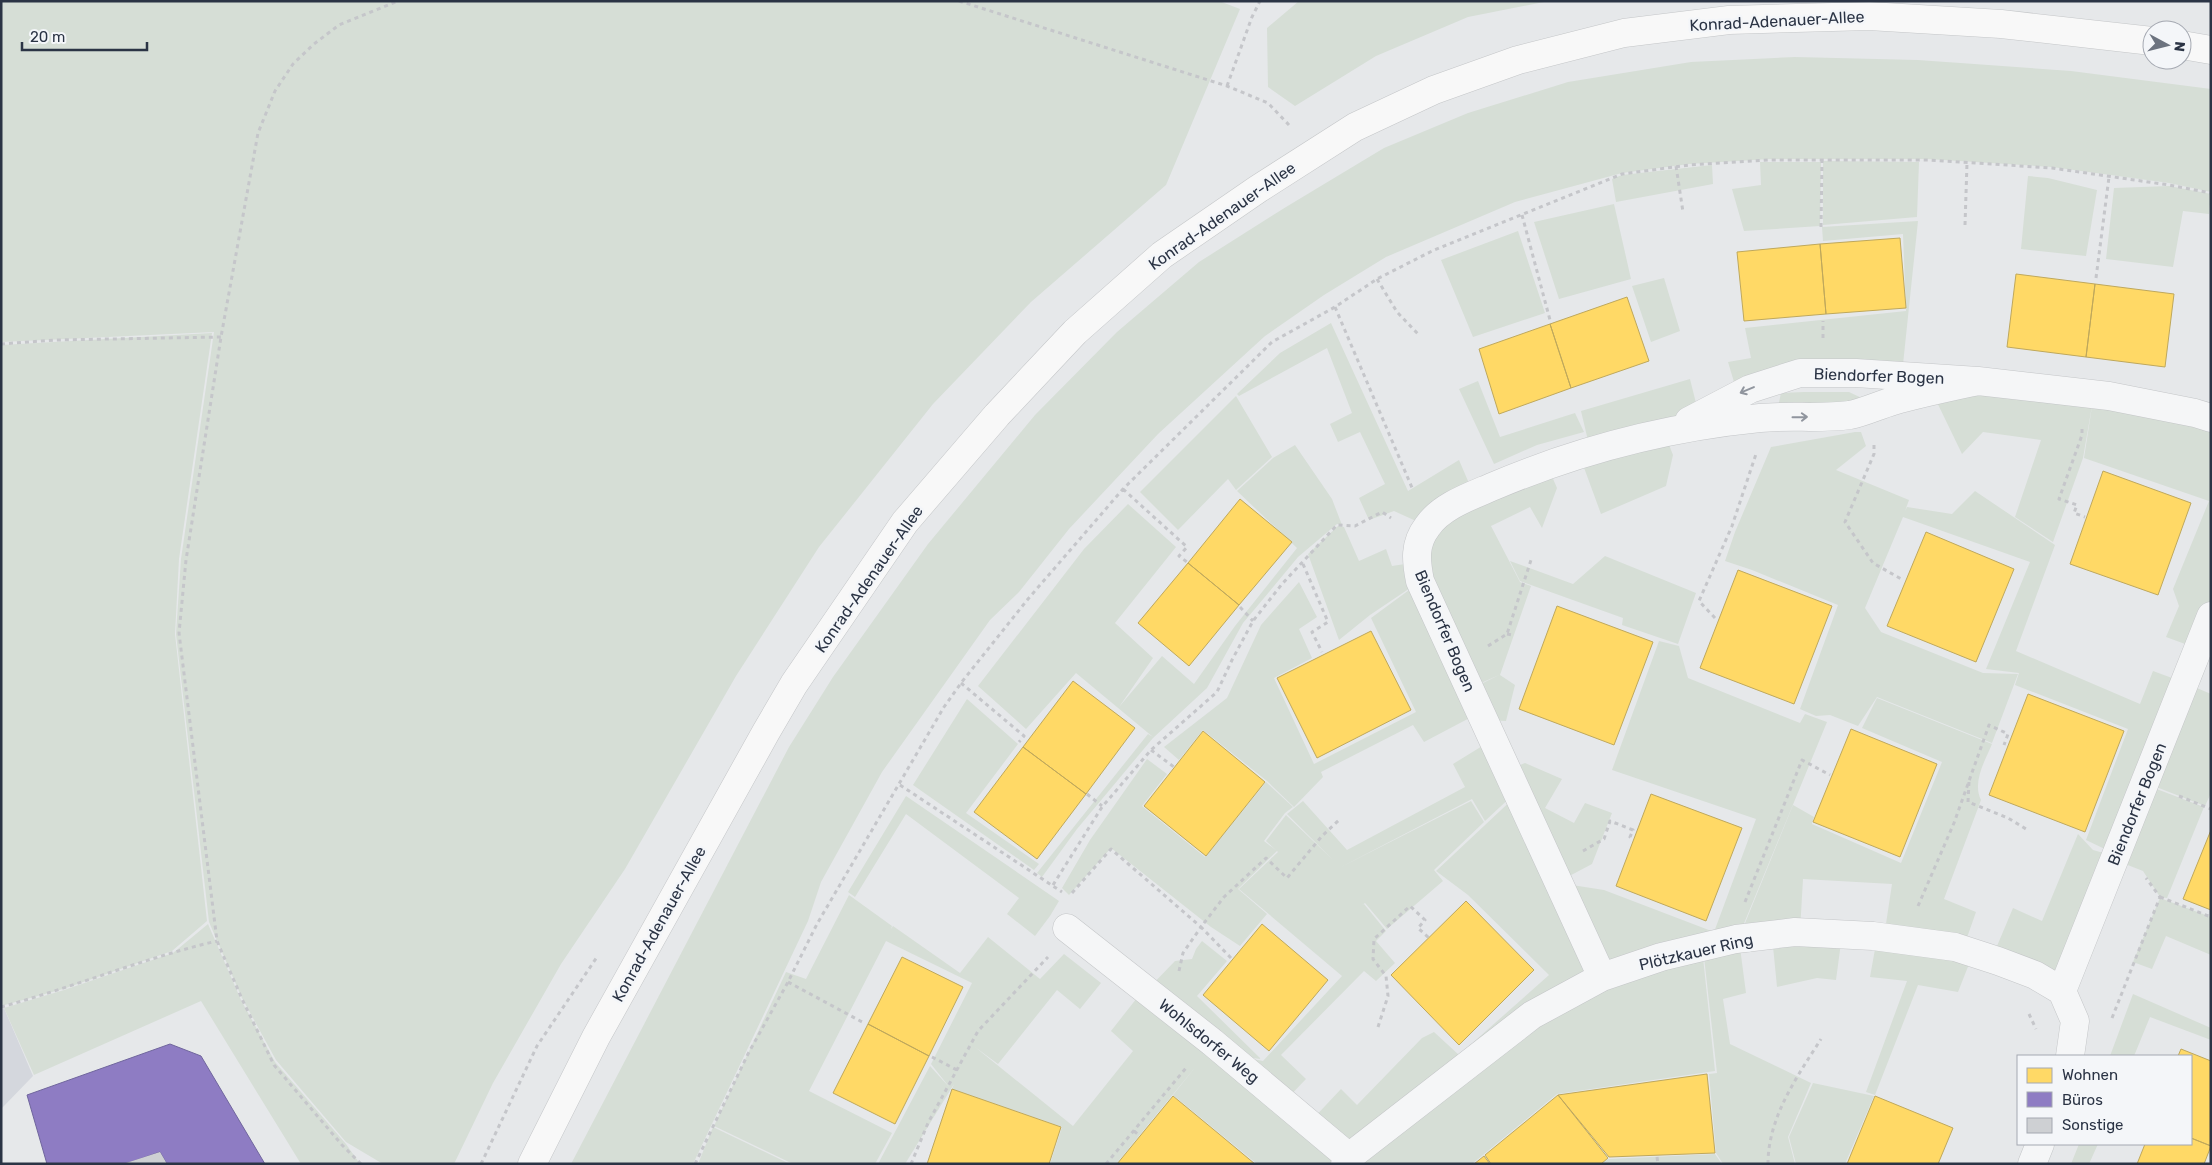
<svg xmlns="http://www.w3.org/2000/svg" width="2212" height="1165" viewBox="0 0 2212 1165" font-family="Rubik,sans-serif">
  <rect width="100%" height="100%" fill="#e6e8ea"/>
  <path fill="#d4d7dd" d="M4,1008L33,1076L1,1109V1009Z"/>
  <path fill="#d6ded6" d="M1,1H1219L1240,9L1166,185L1031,302L933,404L819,547L736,676L625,869L561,964L493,1083L454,1164H383L346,1142L276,1060L242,998L209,922L176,634L181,559L214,332L1,342Z
    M1299,1H1549L1468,17L1376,56L1295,106L1268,87L1267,28Z
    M1795,57L1918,60L2071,71L2211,89V192L2169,183L2052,167L1928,159H1769L1689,164L1622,173L1515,202L1386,257L1324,295L1265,336L1158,434L1069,529L1019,592L990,620L882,772L821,882L808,921L693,1164H571L789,747L833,677L928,544L1035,415L1117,332L1199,262L1286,207L1384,148L1468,113L1568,82L1691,62Z
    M1823,161L1919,162L1917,217L1823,225Z
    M1760,162H1821L1820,226L1744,231L1732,189L1761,185Z
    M1712,165L1713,184L1616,202L1612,179L1622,175Z
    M2028,176L2048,178L2097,190L2086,256L2021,249Z
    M2169,186L2211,194L2209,214L2183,211L2173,267L2106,259L2114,188Z
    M1614,204L1631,279L1559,299L1534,222Z
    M1918,221L1902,374L1776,371L1734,382L1728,362L1751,358L1745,328L1906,311L1903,234L1823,241L1822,227Z
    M1518,231L1545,313L1473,337L1441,260Z
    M1664,278L1680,331L1651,342L1632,286Z
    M1331,323L1408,491L1459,460L1474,495L1427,526L1394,511L1369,520L1359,498L1385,484L1360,432L1338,442L1330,424L1352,413L1327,348L1239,396L1237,394L1280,353Z
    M212,333L179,559L175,634L207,921L172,951L63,989L1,1006V345Z
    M1690,379L1699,415L1590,449L1581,411Z
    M1478,381L1500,437L1575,413L1584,432L1537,445L1494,464L1459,389Z
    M1978,382C2055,390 2136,395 2211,419V611L2196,648L2166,637L2179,606L2173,589L2209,501L2084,458L2093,400L2083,458L2053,542L2015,517L2041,440L1983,432L1962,454L1932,392Z
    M1804,392H1849L1870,402L1778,407L1781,393Z
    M1236,396L1272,457L1236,490L1228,479L1178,530L1140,492Z
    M1664,432L1673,455L1666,486L1601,514L1579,454Z
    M1855,432H1861L1866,446L1836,470L1909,500L1905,511L1907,507L1952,514L1975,491L2055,545L2016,651L2140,704L2153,671L2183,682L2111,852L2086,840L2128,729L2015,685L2019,673L1986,669L2030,562L1903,517L1865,608L1881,632L1983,673L2018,674L1992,743L1877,697L1858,726L1830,715L1816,716L1800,709L1838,605L1752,570L1725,561L1735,532L1771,447Z
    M1295,445L1332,499L1342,525L1337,524L1298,557L1274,586L1243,623L1207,688L1153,738L1077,829L1042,877L1037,873L1148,734L1153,737L1076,673L1026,729L978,686L1084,549L1128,504L1176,547L1115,623L1153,658L1119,707L1162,656L1194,684L1235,626L1297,548L1237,491L1273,458Z
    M1547,465L1557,488L1542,528L1530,507L1491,526L1520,582L1531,586L1500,675L1515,685L1506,721L1484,720L1471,689L1499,675L1470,688L1419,545L1428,527Z
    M1338,526L1344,527L1359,561L1386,549L1392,566L1405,564L1419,582L1370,615L1339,640L1308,554Z
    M1605,556L1696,593L1678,644L1622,625L1623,618L1520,581L1510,561L1573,584Z
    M1299,582L1317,617L1299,629L1312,658L1274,678L1314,764L1416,712L1371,618L1420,582L1479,713L1424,742L1413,725L1321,772L1323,777L1294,807L1267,781L1203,730L1179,760L1164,747L1227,698L1261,625Z
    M1659,641L1679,646L1688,678L1800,723L1805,714L1827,722L1738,938L1602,975L1559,883L1604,890L1714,932L1756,819L1612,770Z
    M2185,683L2211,694V793L2205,806L2146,783Z
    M1877,698L1992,744C1985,761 1972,782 1981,800L1944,899L1976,912L1963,949L1884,937L1892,884L1803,879L1800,931L1739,938L1793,805L1814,817L1812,824L1901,863L1942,762L1862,728Z
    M967,699L1018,744L966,813L1039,864L1034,870L913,785Z
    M1492,740L1515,793L1485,821L1472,799L1341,867L1471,801L1484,822L1434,870L1443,881L1387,929L1365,903L1361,906L1364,904L1386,931L1376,941L1395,963L1376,981L1364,971L1281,1055L1306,1079L1284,1102L1147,990L1175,961L1192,959L1196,949L1202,941L1227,961L1197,996L1261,1059L1237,1056L1263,1061L1342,976L1239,889L1278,852L1266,841L1286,815L1333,860L1287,814L1303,801L1347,850L1465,787L1453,764Z
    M1147,759L1167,774L1142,806L1205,857L1266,782L1293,807L1285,813L1264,841L1277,851L1238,889L1267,914L1240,946L1211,927L1111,848L1069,895L1062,888L1090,840Z
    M1525,763L1562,779L1545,808L1574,823L1585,803L1612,813L1592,864L1558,882L1508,770Z
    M2146,785L2204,807L2167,898L2160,897L2143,871L2115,860Z
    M1517,795L1600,976L1354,1152L1310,1122L1341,1089L1357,1105L1422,1038L1434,1032L1459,1055L1549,975L1468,895L1436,871Z
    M906,796L1059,901L1050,916L1035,936L1007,914L1019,898L906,814L855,897L848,892Z
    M2078,834L2093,850L2114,856L2062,990L1992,958L2013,908L2042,921Z
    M849,895L892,926L891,929L893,926L960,973L988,937L1040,979L1064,954L1101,983L1080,1009L1057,990L998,1064L975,1047L1073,1126L1133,1051L1111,1031L1144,989L1344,1164H1257L1173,1095L1197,1065L1116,1164H1050L1062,1127L952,1089L954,1084L905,1164H878L930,1066L950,1088L931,1064L972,983L886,941L809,1091L892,1133L875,1164H793L714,1126L786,972L806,979Z
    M2160,898L2211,917V955L2166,936L2152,969L2133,962Z
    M208,924L241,1000L275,1062L346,1144L360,1164H301L201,1001L34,1075L4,1008L64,990L173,953Z
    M1842,935L1836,980L1817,978L1777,987L1772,936Z
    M1877,938L1973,954L1958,992L1918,985L1875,1095L1866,1092L1907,981L1870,977Z
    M1739,940L1746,993L1723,999L1730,1044L1811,1083L1788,1137L1795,1164H1723L1716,1153L1709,1074L1717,1073L1703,948Z
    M1702,948L1715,1071L1557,1094L1472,1164H1364L1356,1153L1531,1016Z
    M2133,994L2211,1028V1040L2150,1017L2134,1056H2110Z
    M1813,1083L1874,1096L1845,1164H1796L1789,1137Z
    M713,1127L788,1163L787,1164H698Z
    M2079,1144H2098L2089,1164H2071Z
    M1715,1154L1722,1164H1602L1608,1159Z"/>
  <path fill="#ffd966" stroke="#bfa85c" d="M1900,238L1906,308L1826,314L1820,244Z
    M1820,244L1826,314L1744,321L1737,252Z
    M2016,274L2095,284L2086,357L2007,347Z
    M2095,284L2174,294L2165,367L2086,357Z
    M1627,297L1649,361L1571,388L1550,324Z
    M1550,324L1571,388L1499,414L1479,349Z
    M2103,471L2191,503L2158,595L2070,564Z
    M1240,499L1292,542L1239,605L1188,563Z
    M1926,532L2014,569L1976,662L1887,626Z
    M1188,563L1239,605L1189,666L1138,623Z
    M1738,570L1832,606L1794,704L1700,668Z
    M1557,606L1653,642L1614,745L1519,709Z
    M1371,631L1411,710L1317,758L1277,678Z
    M1073,681L1135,728L1086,794L1023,747Z
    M2028,694L2124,731L2085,832L1989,795Z
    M1851,729L1937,764L1900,857L1813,822Z
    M1203,731L1265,782L1206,856L1144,806Z
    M1023,747L1086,794L1037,859L974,812Z
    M1651,794L1742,828L1706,921L1616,886Z
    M2211,830V910L2183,899Z
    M1466,901L1534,970L1459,1045L1391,975Z
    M1262,924L1328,980L1269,1051L1203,995Z
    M902,957L963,987L929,1056L868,1024Z
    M868,1024L929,1056L895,1124L833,1093Z
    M2181,1049L2211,1061V1146L2191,1138V1056H2178Z
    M1707,1074L1715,1153L1609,1157L1558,1095Z
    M952,1089L1061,1127L1049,1164H927Z
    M1558,1095L1608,1158L1601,1164H1491L1485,1155Z
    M1173,1096L1219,1134L1255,1164H1117Z
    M1875,1096L1953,1128L1938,1164H1847Z
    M2191,1138L2211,1146L2204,1164H2137L2145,1144H2191Z
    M1484,1156L1490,1164H1474Z"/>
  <path fill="#8e7cc3" stroke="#70669d" d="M170,1044L201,1056L265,1164H167L160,1152L125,1164H47L27,1095Z"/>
  <path fill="#ced0d3" d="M160,1152L167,1164H126V1163Z"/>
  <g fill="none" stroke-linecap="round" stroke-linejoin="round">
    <defs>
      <path id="minor" d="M1689,421L1750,389L1800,373H1856L1978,381L2109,396L2195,413L2211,418
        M1067,928L1212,1042L1349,1157
        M1602,977L1420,581C1416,561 1414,544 1427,527C1441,506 1471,496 1494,486C1579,450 1668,427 1760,418C1790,415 1820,419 1850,415C1865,412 1879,405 1893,401C1921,393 1950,387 1978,381
        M2062,991L2211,616
        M1345,1164L1349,1157L1532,1015L1602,977L1661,957L1736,939L1795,932L1873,936L1955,947L1998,961L2035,975L2062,991L2075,1021L2070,1056
        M2032,1164L2040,1144"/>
      <path id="secondary" d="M2182,45L2211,50
        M532,1164L596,1037L766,732L794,684L905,522L997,415L1075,332L1162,255L1258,189L1355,127L1434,90L1518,60L1624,33L1729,20L1869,16L2001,24L2152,41"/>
    </defs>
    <use href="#minor" stroke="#c4c6c8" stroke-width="29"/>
    <use href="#secondary" stroke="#c4c6c8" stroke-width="29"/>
    <path stroke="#c5c6ca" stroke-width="3" stroke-dasharray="4 4" stroke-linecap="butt" d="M959,1L1227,86L1268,103L1289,125
      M1227,86L1252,17L1260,1
      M1676,166L1683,212
      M1522,215L1550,320
      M1965,225L1967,163
      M1821,227L1822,160
      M2096,278L2109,177
      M1377,279L1397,312L1418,334
      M1335,307L1413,490
      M1823,338V321
      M1,344L55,340L221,337
      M2082,429V435L2059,499L2077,505L2074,513L2085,517
      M1874,445V454L1845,522L1873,563L1903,580
      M1123,489L1187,547L1179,556L1187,562
      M1303,564L1328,622L1312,632L1322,652
      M1240,607L1253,621
      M1715,618L1699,601L1732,526L1756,454
      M1507,634L1512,635
      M1488,646L1507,634L1531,560
      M961,683L1024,736L1019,742
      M1151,750L1174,767
      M1969,782L1968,802L2008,818L2026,829
      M900,785L1062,892
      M1087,794L1102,806
      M2179,796L2211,809
      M1583,851L1604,839L1610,821L1633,830L1630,837L1634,839
      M1053,885L1102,807L1151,750L1217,692L1232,660L1253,621L1282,584L1337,525L1355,526L1382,512L1391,518
      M1072,893L1111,849L1201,927L1183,953L1179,971
      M2160,897L2211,917
      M1745,902L1802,760L1830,775
      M1918,906L1954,823L1989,725L2008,734L2004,745
      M1231,958L1201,927L1224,897L1266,858L1287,878L1322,836L1339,820
      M788,982L864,1023
      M1,1007C74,987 144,958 217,941
      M2029,1014L2036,1029
      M2112,1018L2160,897L2146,878
      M1378,1027L1388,996L1386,976L1373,959L1374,939L1410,906L1425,920L1418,928L1429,938
      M932,1057L957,1070
      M1134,1131L1140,1136
      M1657,1157L1658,1164
      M361,1164L342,1145L274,1065L242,999L217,941L179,633L186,560L221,337L258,133L275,91L293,64L314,44L339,25L398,1
      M481,1164L537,1046L597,957
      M695,1164L748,1054L788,982L817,924L944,707L961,683L1028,599L1123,489L1272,342L1335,307L1377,279L1434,250L1622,174L1689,165L1769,160H1929L2052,168L2169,185L2211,193
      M911,1164L928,1123L978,1031L1048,957
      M1106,1164L1186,1068
      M1768,1164C1768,1117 1797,1077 1821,1039"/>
    <use href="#minor" stroke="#f5f6f7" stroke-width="28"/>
    <use href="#secondary" stroke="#f8f8f8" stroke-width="28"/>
  </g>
  <defs><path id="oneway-shaft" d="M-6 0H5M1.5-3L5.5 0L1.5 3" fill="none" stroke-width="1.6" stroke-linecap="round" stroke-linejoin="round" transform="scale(1.25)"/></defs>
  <g stroke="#90959e">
    <use href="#oneway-shaft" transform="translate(1747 390) rotate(157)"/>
    <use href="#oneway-shaft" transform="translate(1800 417) rotate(-1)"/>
  </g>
  <g text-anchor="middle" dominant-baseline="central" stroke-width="5" stroke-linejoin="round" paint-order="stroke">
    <g font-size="16" fill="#2b3445" stroke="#f4f6f9">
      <text transform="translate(1777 21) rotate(-3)">Konrad-Adenauer-Allee</text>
      <text transform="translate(1222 216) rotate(-35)">Konrad-Adenauer-Allee</text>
      <text transform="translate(1879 376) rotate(2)">Biendorfer Bogen</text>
      <text transform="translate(869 579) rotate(-55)">Konrad-Adenauer-Allee</text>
      <text transform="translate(1445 631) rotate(67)">Biendorfer Bogen</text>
      <text transform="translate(2137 804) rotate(-68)">Biendorfer Bogen</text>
      <text transform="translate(659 924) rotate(-61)">Konrad-Adenauer-Allee</text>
      <text transform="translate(1696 952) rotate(-13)">Plötzkauer Ring</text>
      <text transform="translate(1209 1041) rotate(39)">Wohlsdorfer Weg</text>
    </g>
  </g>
  <rect width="2212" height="1165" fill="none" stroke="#2b3445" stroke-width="5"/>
  <rect x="2017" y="1055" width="175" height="90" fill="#f4f6f9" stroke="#a4a8b1"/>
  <rect x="2027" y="1068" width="25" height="15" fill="#ffd966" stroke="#a4a8b1"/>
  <text x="2062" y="1080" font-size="15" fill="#2b3445">Wohnen</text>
  <rect x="2027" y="1092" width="25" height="15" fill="#8e7cc3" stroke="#a4a8b1"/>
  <text x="2062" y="1105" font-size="15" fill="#2b3445">Büros</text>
  <rect x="2027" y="1118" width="25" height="15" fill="#ced0d3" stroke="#a4a8b1"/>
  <text x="2062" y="1130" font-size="15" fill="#2b3445">Sonstige</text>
  <g transform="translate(2167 45) rotate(97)"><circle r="24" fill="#f4f6f9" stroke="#a4a8b1"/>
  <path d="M0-4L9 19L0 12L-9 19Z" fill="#6c737f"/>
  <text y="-8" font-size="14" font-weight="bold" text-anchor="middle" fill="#2b3445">N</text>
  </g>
  <path d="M22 42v8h125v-8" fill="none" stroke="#2b3445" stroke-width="2.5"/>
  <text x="30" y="42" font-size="15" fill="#2b3445" stroke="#f4f6f9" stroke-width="4" paint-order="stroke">20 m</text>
</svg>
